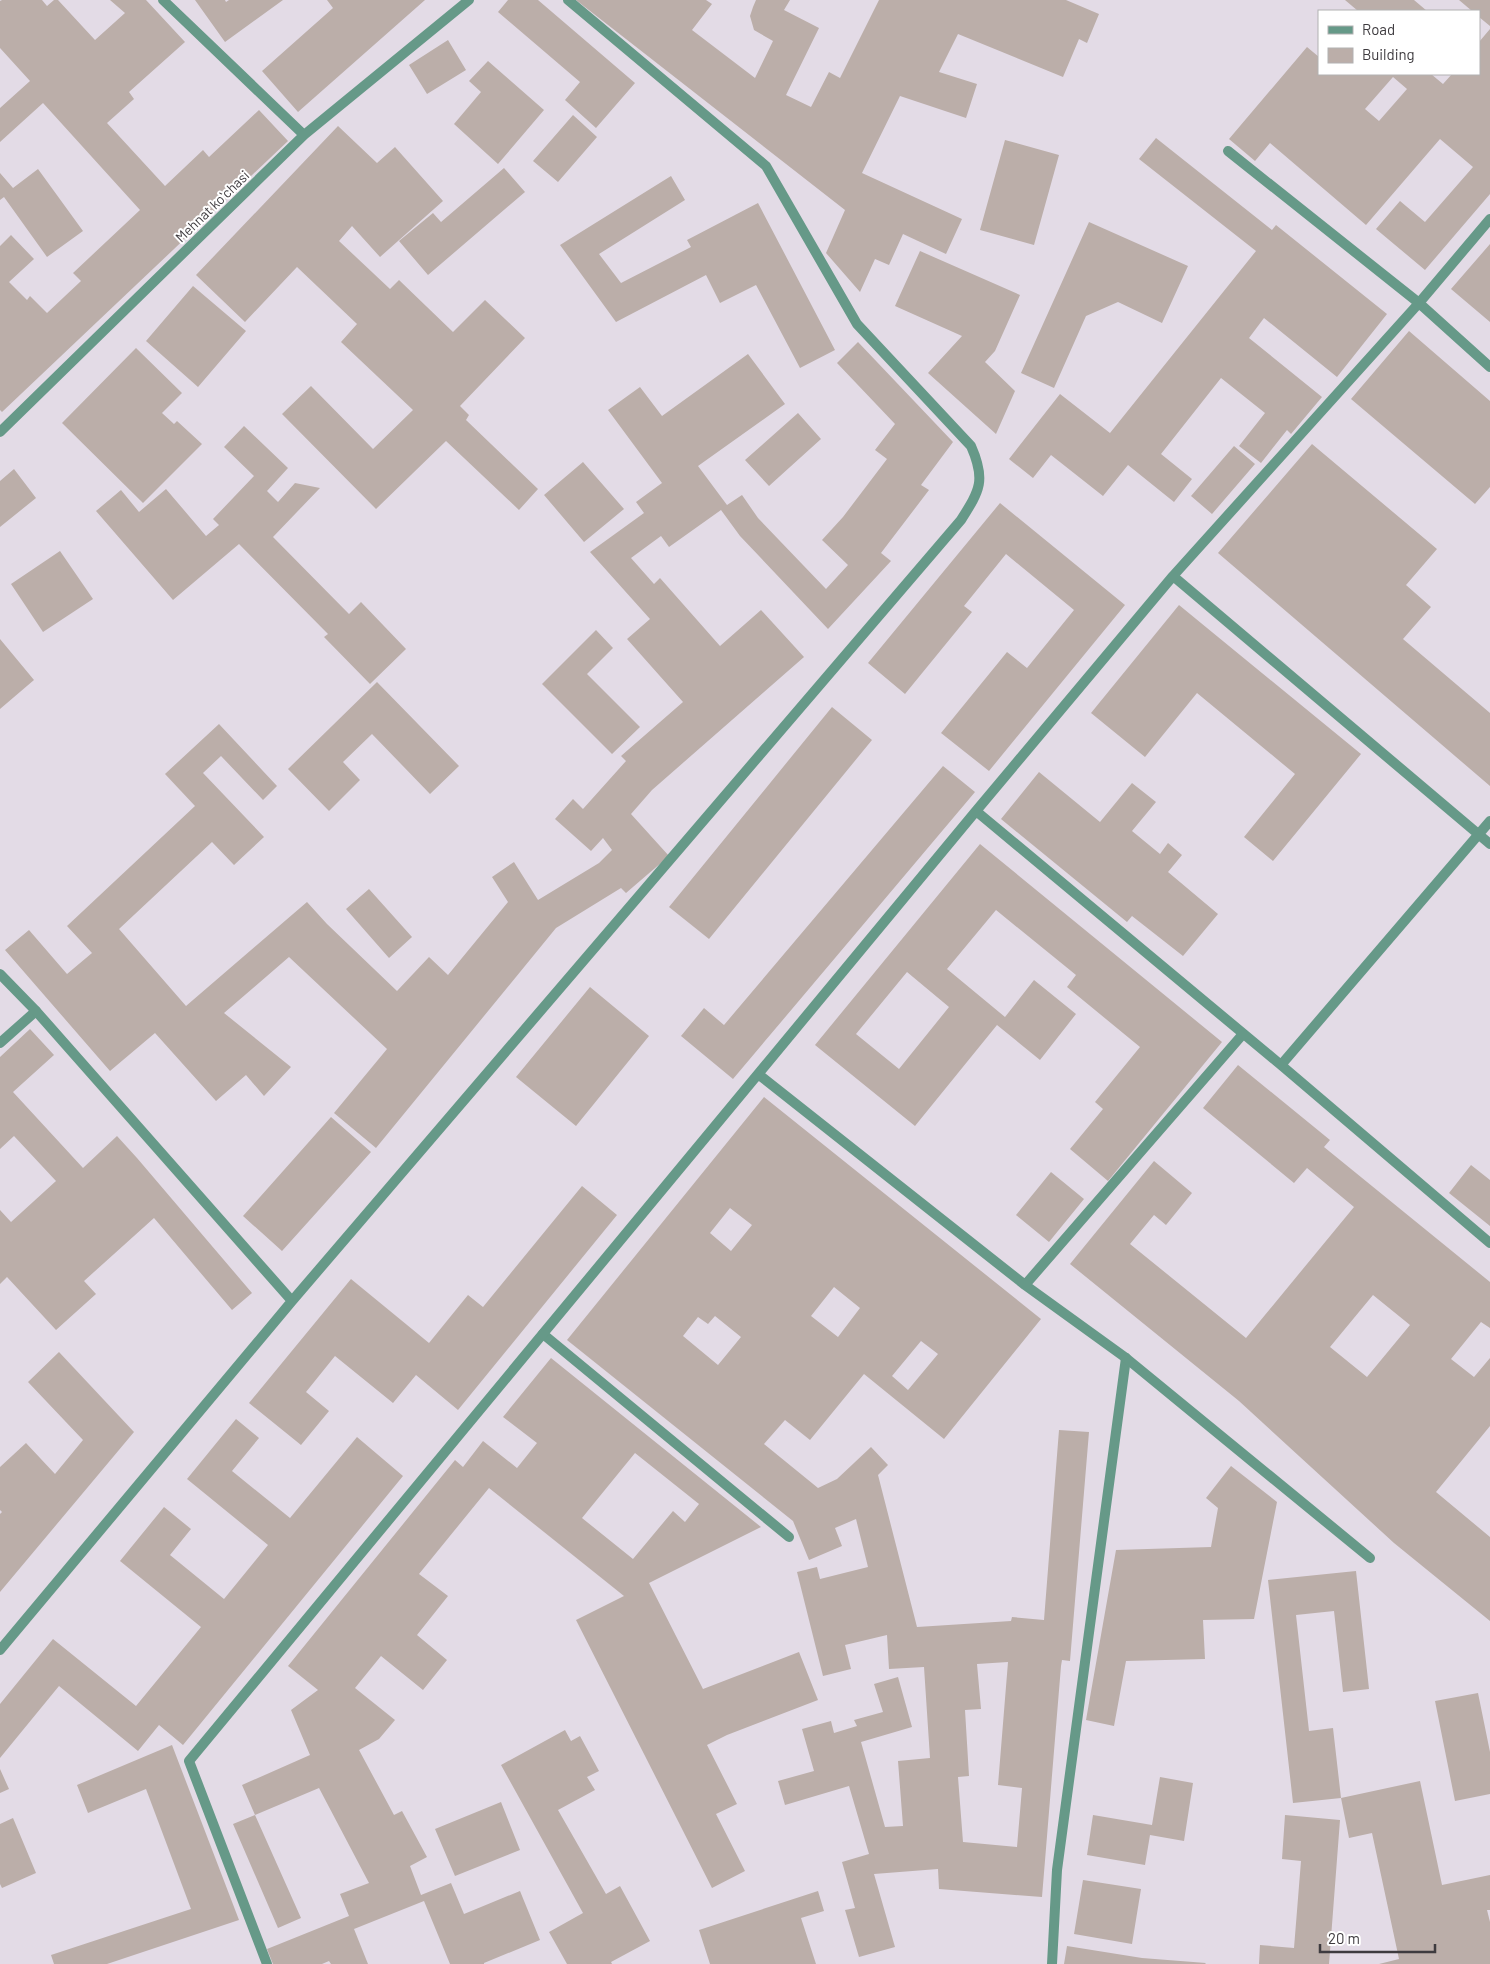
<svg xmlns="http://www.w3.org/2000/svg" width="1490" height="1964" viewBox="0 0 1490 1964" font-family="Barlow,sans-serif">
  <rect width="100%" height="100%" fill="#e3dbe6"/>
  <path fill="#bbaea9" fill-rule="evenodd" d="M2,0H42L47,6L54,0H58L95,40L125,13L110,0H146L185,42L129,92L134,99L107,123L165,186L203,150L209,157L259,110L288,141L2,412L0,410V246L11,235L34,259L9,282L27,300L30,296L47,313L81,281L73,273L140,210L43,103L0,142V108L30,81L0,48V1Z
    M195,0H225L226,2L229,0H283L225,42Z
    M327,0H425L298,112L262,71L333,8Z
    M508,0H538L635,83L596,128L565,100L580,82L498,12Z
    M576,0H706L712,4L692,30L755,78L773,41L754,30L750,16L753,7L756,0H790L784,10L819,28L786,95L811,107L829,72L840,78L879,0H1066L1099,14L1087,43L1079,39L1063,77L958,34L939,72L977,84L966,118L900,96L862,173L962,219L946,254L903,234L889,265L875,259L860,292L826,253L845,210Z
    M1345,0H1414L1427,11H1358Z
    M1459,0H1490V26L1479,17V11H1472Z
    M1490,29V194L1425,270L1376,229L1400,201L1425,222L1473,167L1440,139L1366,225L1270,143L1255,161L1229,139L1307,47L1319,57V74H1431L1443,84L1452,74H1479V42ZM1393,77L1407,89L1379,121L1365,109Z
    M448,40L466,70L427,94L409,65Z
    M488,61L544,110L498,164L454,124L481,92L469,81Z
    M573,115L597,137L558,182L533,161Z
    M338,126L377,163L395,147L443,201L380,257L352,226L339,241L390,289L399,280L453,332L485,300L525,338L460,406L469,415L466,420L538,489L519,510L446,441L376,509L282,414L311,386L373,449L413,410L341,342L357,324L297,267L245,322L196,275Z
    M1156,138L1272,230L1276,225L1387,314L1337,377L1264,318L1249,338L1322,397L1291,434L1287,430L1261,463L1239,446L1265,413L1221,378L1161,454L1192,479L1174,502L1128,465L1103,496L1051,455L1033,478L1009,459L1060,394L1110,433L1256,251L1139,159Z
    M1005,140L1059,155L1034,245L980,230Z
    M504,168L525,192L428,275L399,241L433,213L441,222Z
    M38,169L83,231L47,257L4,197L0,200V173L13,188Z
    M671,176L685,200L599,254L621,283L691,247L687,240L758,203L835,350L800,368L756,285L720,303L706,275L616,322L560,245Z
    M1089,222L1188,266L1162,323L1118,302L1086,316L1054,388L1021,373Z
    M1490,244V322L1451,289Z
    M920,251L1020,295L995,351L985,362L1015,391L996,434L928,373L962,336L895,306Z
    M193,286L246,331L198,387L146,341Z
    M1409,331L1490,401V487L1475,504L1351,399Z
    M858,342L953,442L921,485L929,490L881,553L891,561L828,629L740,536L721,510L669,547L661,536L631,558L654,584L660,578L720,646L761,610L804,657L652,790L631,814L669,856L626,893L621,888L556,928L376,1148L334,1113L387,1049L289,957L224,1013L291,1067L264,1096L246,1075L216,1101L155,1033L110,1071L5,950L29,930L67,974L92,953L67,926L195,806L165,774L219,724L277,786L263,800L221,756L203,773L264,837L234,865L212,842L119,929L186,1006L307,902L327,924L397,991L429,957L448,975L508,902L492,877L514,862L538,900L599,863L612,850L603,838L591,851L555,819L573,799L583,809L626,761L621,756L683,702L627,639L650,619L590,552L644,513L636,502L662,483L608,410L640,387L662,416L748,354L785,404L698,466L727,505L742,495L758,518L826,589L848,565L822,540L843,517L887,459L875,450L895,424L837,363Z
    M136,348L182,393L162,413L174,424L177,421L202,444L143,503L62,423Z
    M798,413L821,439L769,486L745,460Z
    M244,426L288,468L267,491L278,502L295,483L320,488L273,537L349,614L361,602L406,649L370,684L324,637L328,634L239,544L173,600L96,511L121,490L139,512L166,489L206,536L219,525L213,519L254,476L224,447Z
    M1312,444L1437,549L1406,585L1431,607L1403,639L1490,713V786L1218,553Z
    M1234,446L1255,464L1212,514L1191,496Z
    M583,462L624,509L584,542L544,495Z
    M14,469L36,498L0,527V481Z
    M1000,503L1125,605L989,771L941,733L1007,652L1027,668L1074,610L1006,554L964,606L972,612L905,694L868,663Z
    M60,551L93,599L43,632L11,584Z
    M1179,605L1361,754L1273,861L1244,837L1295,774L1197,693L1145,757L1091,713Z
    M596,630L613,648L587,674L640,727L612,754L542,684Z
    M0,639L34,680L0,709Z
    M377,682L459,766L430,794L372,734L343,762L360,780L329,811L288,769Z
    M832,707L872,740L709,939L669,907Z
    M943,766L975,792L733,1079L681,1036L704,1008L724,1025Z
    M1039,772L1100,822L1132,783L1156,802L1132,831L1160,854L1168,843L1182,855L1168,872L1218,914L1183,956L1132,916L1127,922L1001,819Z
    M980,844L1222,1042L1108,1181L1070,1149L1103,1109L1095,1102L1140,1047L1067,987L1076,975L996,910L947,969L1005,1017L1034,980L1076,1014L1040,1060L997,1025L915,1126L815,1045ZM907,972L949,1007L899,1069L856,1034Z
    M369,889L412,937L389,958L346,909Z
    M590,987L649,1036L576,1126L516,1077Z
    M30,1029L54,1055L13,1092L83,1168L117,1136L137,1158L252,1293L232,1310L154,1218L84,1281L96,1294L56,1330L7,1277L0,1284V1210L11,1222L56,1181L14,1136L0,1149V1057Z
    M1238,1065L1330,1140L1324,1147L1490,1282V1328L1481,1322L1451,1359L1474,1377L1490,1358V1426L1436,1492L1490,1537V1621L1394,1543L1239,1401L1070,1264L1154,1161L1192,1193L1166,1225L1154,1215L1130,1244L1246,1338L1354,1207L1307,1168L1294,1183L1203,1108ZM1373,1295L1410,1325L1367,1377L1330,1347Z
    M764,1097L1041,1319L944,1439L864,1374L810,1440L785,1420L764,1444L818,1488L837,1479L871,1447L888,1465L878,1475L917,1627L1011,1621L1012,1617L1044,1620L1059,1430L1089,1432L1070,1661L1062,1660L1061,1666L1042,1897L939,1889L938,1869L874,1874L895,1947L859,1957L845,1910L855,1908L842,1862L869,1854L849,1786L785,1805L778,1781L814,1771L802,1729L831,1721L834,1733L857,1726L854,1720L883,1712L874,1684L898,1677L912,1727L861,1742L885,1827L903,1826L898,1761L930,1758L924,1667L889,1669L887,1635L845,1645L851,1669L823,1676L797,1572L817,1567L820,1579L868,1567L856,1519L835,1528L842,1546L809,1560L793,1521L567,1340ZM730,1208L752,1225L731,1251L710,1233ZM834,1287L860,1308L838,1337L811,1316ZM715,1316L741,1337L718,1365L683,1336L698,1317L708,1324ZM921,1341L938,1354L908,1390L892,1376ZM1008,1662L998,1785L1022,1788L1017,1847L963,1842L958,1777L969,1776L965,1710L981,1709L977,1664Z
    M331,1117L371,1152L282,1251L243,1216Z
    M1471,1165L1490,1180V1226L1449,1193Z
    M1051,1172L1084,1199L1049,1242L1016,1215Z
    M582,1186L617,1215L458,1410L416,1375L393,1403L335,1356L306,1392L329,1411L301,1445L249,1403L351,1279L429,1343L468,1295L483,1307Z
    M59,1352L134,1432L0,1592V1514L2,1512L0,1510V1467L26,1443L55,1474L83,1440L28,1382Z
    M551,1358L761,1527L649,1583L703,1689L799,1652L818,1700L727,1735L707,1745L737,1804L716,1814L745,1871L712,1888L576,1620L624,1596L489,1488L419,1574L448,1596L417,1635L447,1660L423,1690L381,1656L355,1688L395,1720L379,1739L359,1750L394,1815L402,1811L427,1857L410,1866L421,1895L451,1883L464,1914L520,1891L540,1940L484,1963V1964H450L424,1901L354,1929L368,1964H331L329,1961L322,1964H273L267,1949L349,1916L340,1894L369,1883L319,1788L255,1815L242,1785L310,1755L291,1710L318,1690L288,1666L455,1460L463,1467L483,1441L517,1468L537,1443L503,1417ZM635,1453L699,1504L685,1522L673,1511L633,1559L582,1518Z
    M236,1419L259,1438L232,1471L290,1518L357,1437L403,1476L183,1745L159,1725L138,1751L59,1686L0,1758V1704L53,1639L136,1706L201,1627L120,1561L164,1507L191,1529L170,1555L224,1599L268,1545L187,1479Z
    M1231,1466L1277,1502L1254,1619L1203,1620L1205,1659L1126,1661L1114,1726L1086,1720L1116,1550L1211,1547L1218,1508L1206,1498Z
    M1356,1571L1369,1689L1343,1692L1334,1611L1296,1615L1309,1731L1333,1728L1341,1798L1293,1803L1268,1580Z
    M1478,1693L1490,1752V1794L1455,1801L1435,1701Z
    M565,1730L571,1741L580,1736L599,1771L587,1777L595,1790L558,1810L606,1894L620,1886L650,1941L611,1962L612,1964H567L549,1932L583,1913L501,1765Z
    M172,1745L239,1920L107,1964H54L51,1955L191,1909L146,1789L88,1813L77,1785Z
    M0,1769L9,1789L0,1793Z
    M1160,1777L1193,1783L1184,1841L1150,1835L1145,1865L1087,1855L1093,1815L1152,1825Z
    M1420,1781L1442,1885L1490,1875V1910H1487L1490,1922V1964H1379L1399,1959L1372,1833L1349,1838L1341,1798Z
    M501,1802L520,1850L455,1876L435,1829Z
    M255,1815L301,1918L278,1928L233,1824Z
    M1285,1815L1340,1820L1329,1964H1259L1260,1945L1294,1948L1301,1861L1282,1859Z
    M13,1818L36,1873L2,1888L0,1884V1824Z
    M1083,1880L1141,1889L1132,1944L1074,1934Z
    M818,1891L824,1911L801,1918L816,1964H710L699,1930Z
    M1067,1946L1142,1958L1206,1963L1205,1964H1064Z"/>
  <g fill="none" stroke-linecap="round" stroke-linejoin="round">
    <path stroke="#698" stroke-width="10" d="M0,1043L36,1011
      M543,1334L789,1537
      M1052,1964L1057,1870L1126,1358"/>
    <path stroke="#698" stroke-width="10" d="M163,0L304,135
      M1228,151L1419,303L1490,367
      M0,432L304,135L469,0
      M1173,576L1490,844
      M976,811L1281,1065L1490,1243
      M0,974L36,1011L292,1301
      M1281,1065L1490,821
      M758,1074L1025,1285L1243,1034
      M1025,1285L1126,1358L1370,1558
      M0,1650L292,1301L961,520C980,490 986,480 971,446L857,324L766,166L568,0
      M267,1964L189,1761L976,811L1173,576L1419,303L1490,219"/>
  </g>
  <g text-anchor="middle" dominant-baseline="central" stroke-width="4" stroke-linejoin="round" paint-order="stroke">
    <g font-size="14" fill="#3e3b3f" stroke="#fff">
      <text transform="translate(212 206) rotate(-44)">Mehnat koʻchasi</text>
    </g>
  </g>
  <rect x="1318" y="10" width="162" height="65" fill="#ffffff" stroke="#b2b1b2"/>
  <rect x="1328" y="26" width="25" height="8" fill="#669988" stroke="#b2b1b2"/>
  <text x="1362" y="35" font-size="15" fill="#3e3b3f">Road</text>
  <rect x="1328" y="48" width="25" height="15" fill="#bbaea9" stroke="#b2b1b2"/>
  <text x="1362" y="60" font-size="15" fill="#3e3b3f">Building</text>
  <path d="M1320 1944v8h115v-8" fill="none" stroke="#3e3b3f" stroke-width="2.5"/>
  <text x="1328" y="1944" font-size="15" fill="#3e3b3f" stroke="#ffffff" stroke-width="4" paint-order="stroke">20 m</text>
</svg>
